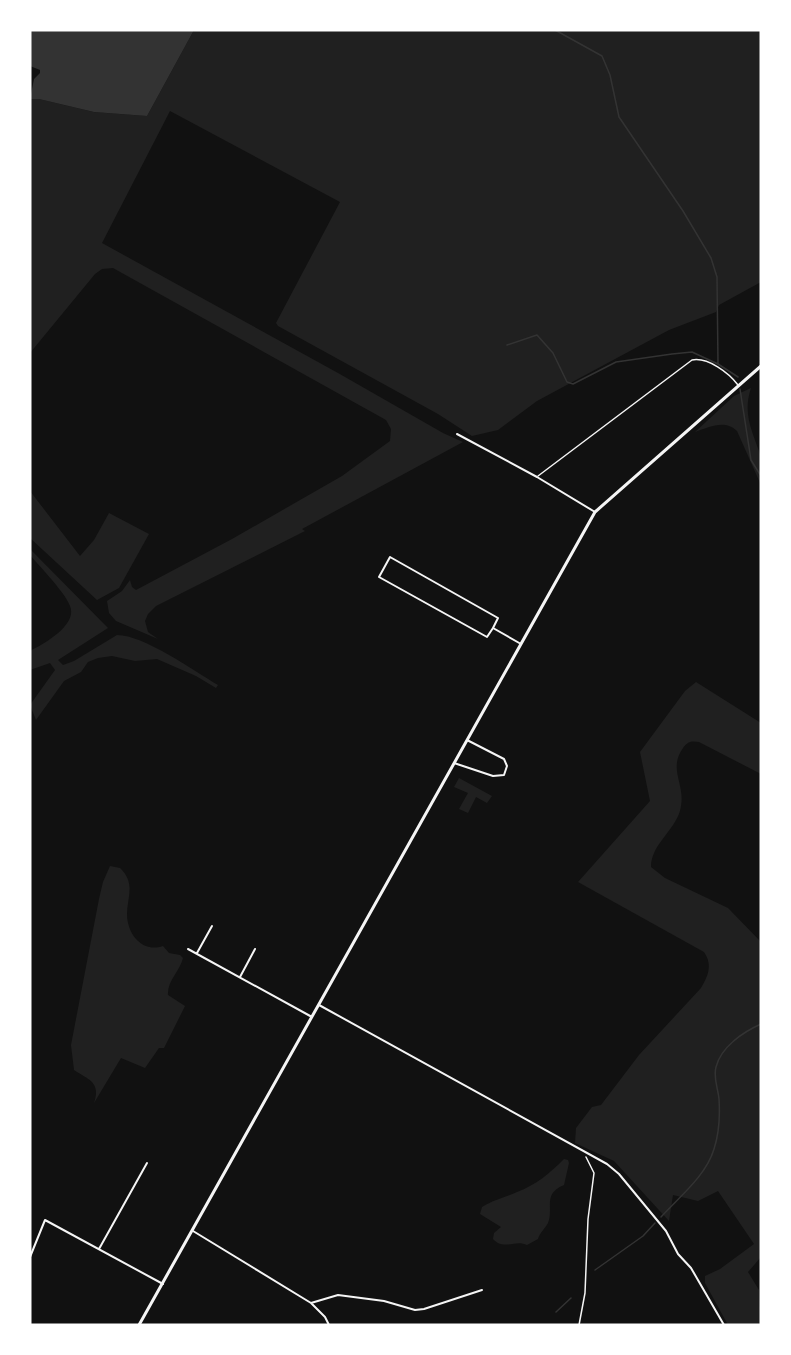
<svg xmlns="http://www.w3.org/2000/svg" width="791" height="1355" viewBox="0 0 791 1355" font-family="'Alegreya Sans',sans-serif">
  <rect width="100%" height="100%" fill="#111"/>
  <path fill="#202020" d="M194,30H761V282L719,305L716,312L669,330L615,359L537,401L498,430L472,436L438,414L278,326L276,323L340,202L170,111L102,243L338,373L443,433L463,442L302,529L305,531L156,606L148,614L145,621L148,632L158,639L116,621L109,613L107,601L122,591L130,580L132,587L136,590L232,539L342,476L390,441L391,429L386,420L113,268L102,269L95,274L30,353V99H39L94,112L147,116Z
    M751,388C742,415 753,432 761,457C763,465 761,476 761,485L737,431C725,419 709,427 695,432L734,396Z
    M30,491L80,556L94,540L109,513L149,534L119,588L97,600L30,538Z
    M30,549L108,628L58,660L63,665L74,661L117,635C144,635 194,671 218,685L216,688L196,676L157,659L135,661L112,656L98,658L88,662L81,672L64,681L36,720L30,705L55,670L50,663L30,670V651C44,644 78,625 70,606C65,592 40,567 30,555Z
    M696,682L761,723V774L699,742C692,741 688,741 683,748C668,769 685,783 681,806C678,829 651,843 651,867L665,878L728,908L761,942V1257L748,1272L759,1290L761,1325H728L705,1283V1276L720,1269L754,1244L718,1191L698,1201L673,1195L669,1221L614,1161L575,1143L576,1128L592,1107L601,1105L639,1055L701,988C708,976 713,965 704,952L578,882L650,801L640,752L685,691Z
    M459,778L492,796L487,803L476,797L468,813L459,809L468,793L454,787Z
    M110,866L120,868C139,886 123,903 128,923C132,940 146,952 163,946L169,953L180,955L183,958C180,971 167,981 168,995L185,1006L164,1048H159L145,1068L121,1058L94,1103C101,1082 89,1080 74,1070L71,1045L99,899L103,882Z
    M564,1159L568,1160L569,1163L564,1185C542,1194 554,1208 548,1223C545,1229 540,1232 538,1239L527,1245C515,1239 504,1251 493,1239L494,1233L501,1227L480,1214L482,1207C495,1199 504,1198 517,1192C536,1185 550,1173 564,1159Z"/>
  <path fill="#333" d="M30,30H194L147,116L94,112L39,99H30L34,79L40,73V70L30,66Z"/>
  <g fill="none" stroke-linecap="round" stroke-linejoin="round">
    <path stroke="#333" stroke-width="1.5" d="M555,30L602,56L610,75L619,117L683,211L711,258L717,277L718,364L738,377
      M507,345L537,335L553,353L567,382L573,384L616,362L672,354L692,352L718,364
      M740,389L751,460L761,476
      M661,1217C679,1197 706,1176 714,1149C719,1134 720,1115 719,1099C718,1088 713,1078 716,1067C721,1047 743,1032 761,1024
      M595,1270L643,1236L655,1223
      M556,1312L571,1298"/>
    <path stroke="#f5f5f5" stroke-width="1.5" d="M579,1325L585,1293L588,1219L594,1173L586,1157"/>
    <path stroke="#f5f5f5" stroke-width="1.5" d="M538,476L692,360C708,357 729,373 738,385"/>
    <path stroke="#f5f5f5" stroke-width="2" d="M457,434L537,477L595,512
      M493,628L487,637L379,577L390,557L498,618L493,628L521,644
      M454,763L493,776L504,775L507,766L504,759L467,740
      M188,949L312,1017
      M197,953L212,926
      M240,977L255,949
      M319,1005L607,1164L619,1174L666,1231L678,1254L691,1268L724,1325
      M193,1231L311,1303L325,1317L329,1325
      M99,1249L147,1163
      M30,1257L45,1220L163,1284
      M311,1303L338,1295L384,1301L415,1310L424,1309L482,1290"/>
    <path stroke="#f5f5f5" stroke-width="3" d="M139,1325L595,512L761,366"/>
  </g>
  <rect width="791" height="1355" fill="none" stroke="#ffffff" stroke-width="63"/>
</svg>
